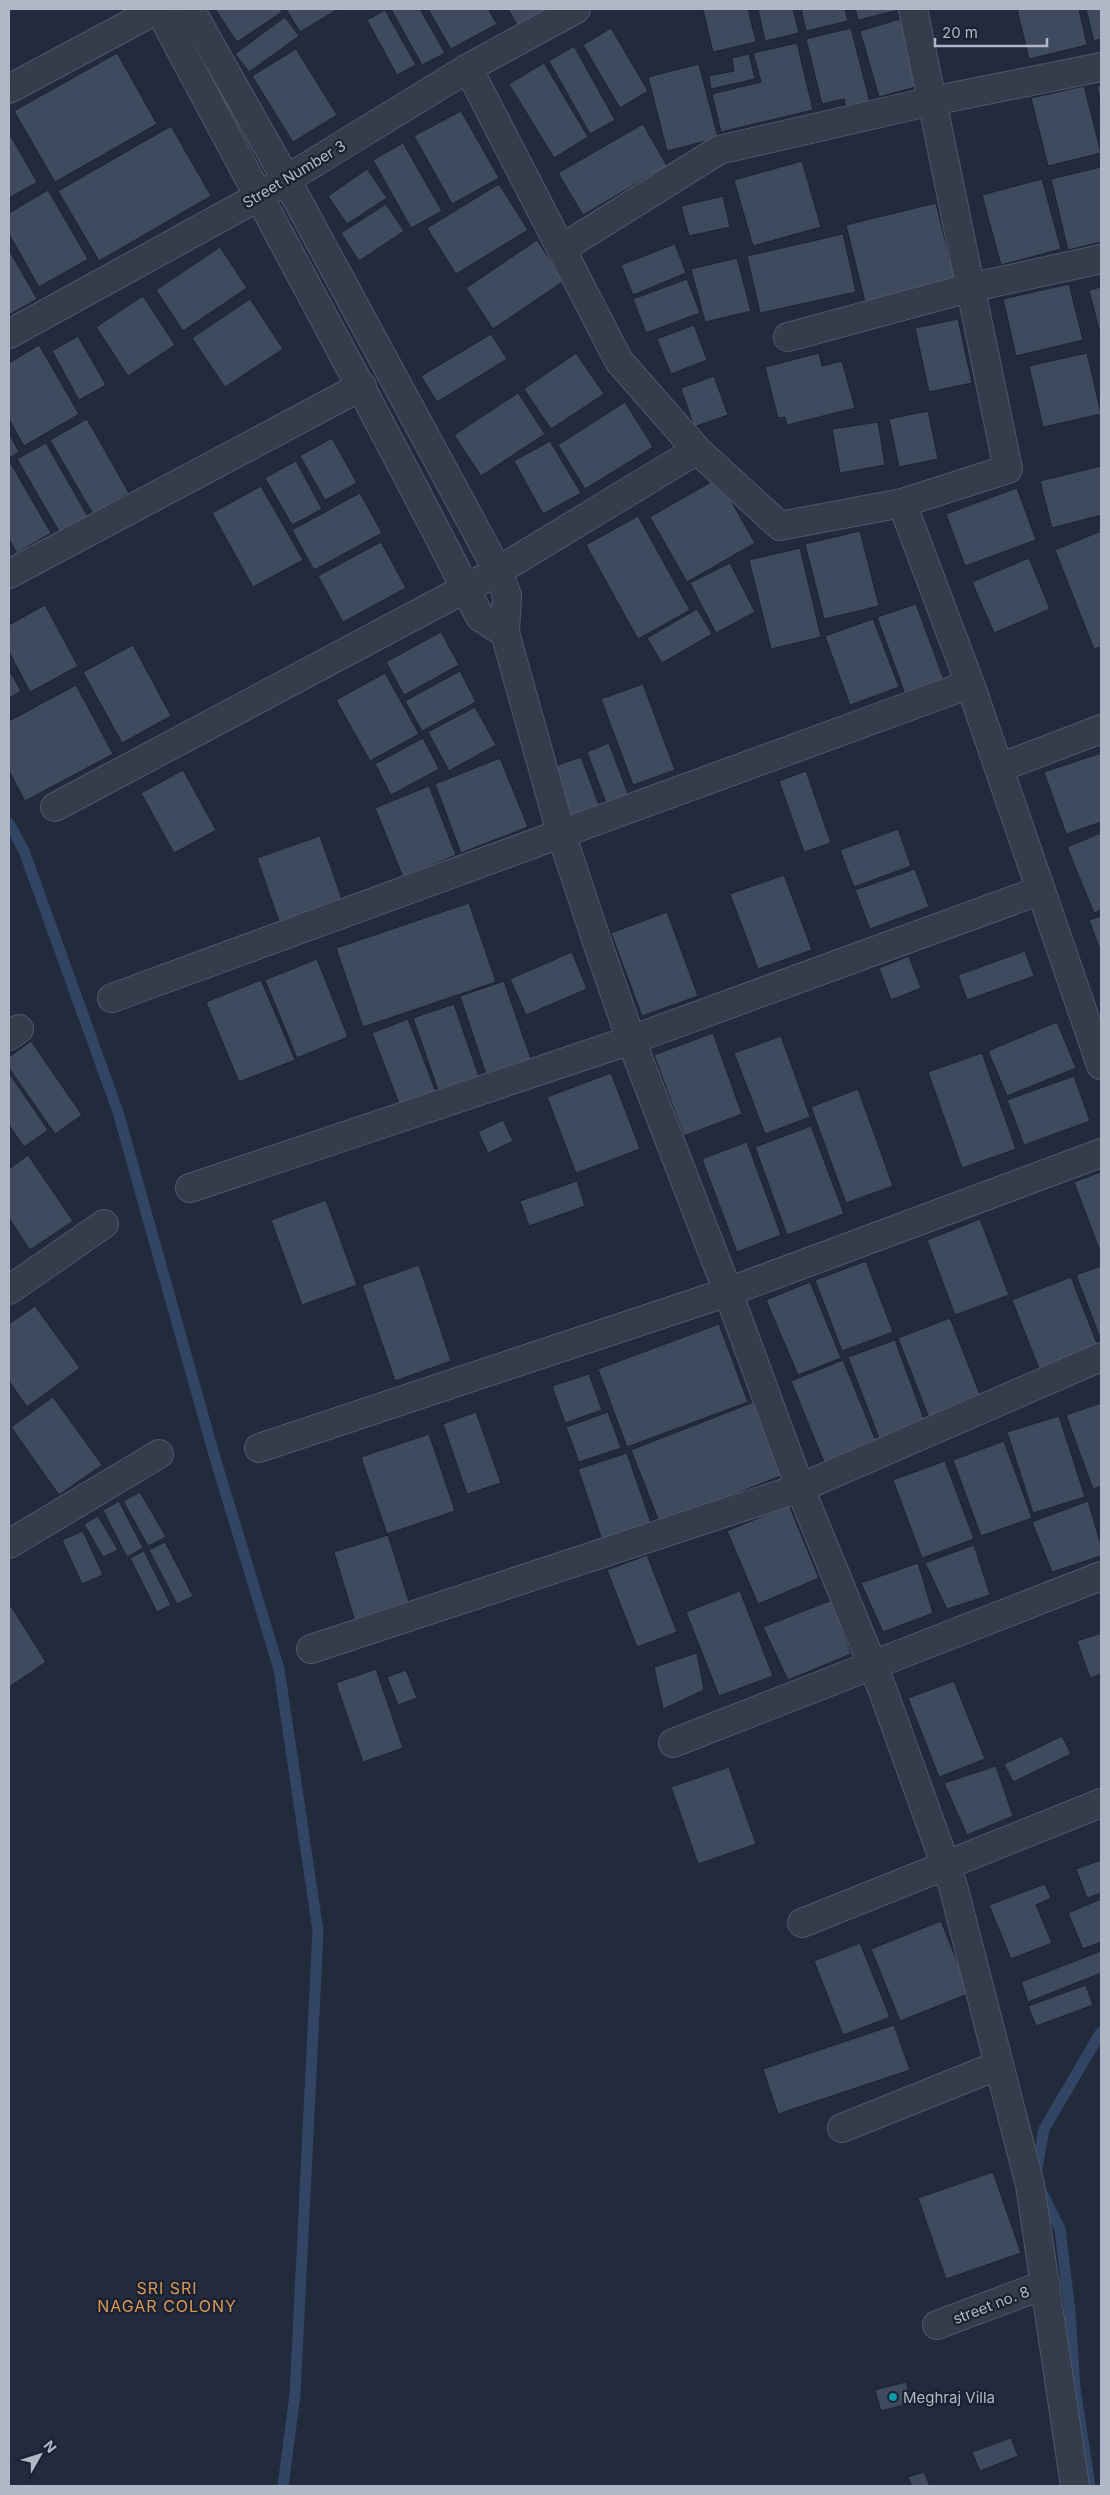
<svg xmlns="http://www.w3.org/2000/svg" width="1110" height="2495" viewBox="0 0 1110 2495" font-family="Inter,sans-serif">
  <rect width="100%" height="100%" fill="#212b3c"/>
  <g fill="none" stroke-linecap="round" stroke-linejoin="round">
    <path stroke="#334565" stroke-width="11" d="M9,823L24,851L118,1112L215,1458L279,1669L318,1931L295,2395L283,2486
      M1090,2486L1075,2388L1070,2312L1060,2229L1035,2179L1044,2129L1101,2032"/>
  </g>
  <path fill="#3f4a5f" stroke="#1c2433" d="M215,9H280L282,12L237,42Z
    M286,9H338L300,32Z
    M391,9H420L445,53L422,65Z
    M428,9H488L497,24L451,49Z
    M508,9H552L519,28Z
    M703,9H748L756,42L713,52Z
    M758,9H793L799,33L765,41Z
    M801,9H845L848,21L806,31Z
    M855,9H903L858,20Z
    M1017,9H1079L1087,45L1029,59Z
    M1086,9H1101V39L1094,41Z
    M385,10L416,65L397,75L367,20Z
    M285,17L299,36L249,72L235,54Z
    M900,19L919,86L879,97L860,31Z
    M611,28L648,91L620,108L583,45Z
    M851,28L870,103L846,109L844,99L822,104L806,39Z
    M797,43L813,110L721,132L712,94L761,82L753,53Z
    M574,46L615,120L590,134L549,61Z
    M296,49L337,115L293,142L252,76Z
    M117,53L157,124L55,182L14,111Z
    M749,54L755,79L711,89L709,76L734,71L732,58Z
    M544,63L588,137L554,158L509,84Z
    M699,64L718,138L667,151L648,77Z
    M1101,85V106L1097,86Z
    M1084,86L1101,153L1048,166L1031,98Z
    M461,111L499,178L452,204L414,136Z
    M643,124L667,166L583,215L558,173Z
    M171,126L211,196L99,261L58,191Z
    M9,133L37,182L9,198Z
    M403,143L442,211L411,228L373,160Z
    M802,161L821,227L753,246L734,180Z
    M1101,167V242L1068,250L1051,179Z
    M367,169L387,198L347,224L328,196Z
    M1042,179L1061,249L1001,265L982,195Z
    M499,184L528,230L456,274L427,228Z
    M48,190L88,259L39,287L9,234V213Z
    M723,196L730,227L689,236L681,206Z
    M936,203L955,280L865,302L846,225Z
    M386,204L404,231L359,261L341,233Z
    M843,234L856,292L760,313L747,256Z
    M537,240L564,281L493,329L466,288Z
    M675,244L686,273L633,295L621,265Z
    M220,247L247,288L183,331L156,290Z
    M9,250L37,299L9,315Z
    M737,258L751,311L705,322L691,269Z
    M687,279L700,313L646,333L633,299Z
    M1069,284L1083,340L1016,356L1003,299Z
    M1101,287V337L1089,290Z
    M143,296L175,345L128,376L96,327Z
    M250,299L283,349L225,387L192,338Z
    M958,319L972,383L929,392L915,328Z
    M694,325L707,360L671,374L657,339Z
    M491,334L507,359L437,402L421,376Z
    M78,336L106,385L79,400L52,351Z
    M39,345L79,414L24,446L9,419V363Z
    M576,353L604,394L551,429L524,389Z
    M819,353L822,366L842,361L855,408L787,425L785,417L778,418L765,367Z
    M1087,353L1101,414L1043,427L1029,366Z
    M714,376L728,415L694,427L681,388Z
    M518,393L545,434L481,476L454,435Z
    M625,402L653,447L585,489L558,445Z
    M928,411L938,459L899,467L889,419Z
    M87,419L129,493L93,514L50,440Z
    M878,422L885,465L840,473L832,429Z
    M9,433L19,452L9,458Z
    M332,438L357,483L325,500L300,456Z
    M550,441L581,493L543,514L514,461Z
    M46,443L88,517L60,533L17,459Z
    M296,461L322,509L292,525L265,478Z
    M11,464L51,533L17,553L9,539V465Z
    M1101,466V515L1052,528L1040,481Z
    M718,478L755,543L687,582L650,517Z
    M261,486L303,560L253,587L212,513Z
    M1017,488L1036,540L965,566L946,514Z
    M360,493L382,533L314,570L292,530Z
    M638,516L690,610L638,639L586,545Z
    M860,531L879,606L824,619L805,544Z
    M1101,531V647L1094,649L1055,550Z
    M381,542L406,588L343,622L318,576Z
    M800,548L821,637L771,649L749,560Z
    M1029,558L1050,609L994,633L972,582Z
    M730,563L755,612L716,633L690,583Z
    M916,604L944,680L905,694L877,617Z
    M45,605L78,666L30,692L9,652V625Z
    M697,609L712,634L662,663L647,638Z
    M873,619L899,687L850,705L825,636Z
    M441,632L459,665L404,695L386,662Z
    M133,645L171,716L122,743L83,672Z
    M9,670L21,691L9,698Z
    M460,671L476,702L422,731L405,701Z
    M385,673L419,734L370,761L336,700Z
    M643,684L675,770L633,785L601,699Z
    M76,685L113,754L25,801L9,771V721Z
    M475,707L496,745L449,771L428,732Z
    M423,738L439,769L391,795L375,764Z
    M609,743L630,799L608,808L587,752Z
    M1101,753V822L1066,834L1044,772Z
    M581,757L602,813L574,824L552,767Z
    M500,758L528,827L461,853L435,784Z
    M183,770L216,830L174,853L141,793Z
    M806,771L831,843L804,852L779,781Z
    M429,786L456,855L403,877L375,808Z
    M898,829L911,866L854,887L840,850Z
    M1101,833V910L1094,913L1067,847Z
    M320,836L344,905L281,927L257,858Z
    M915,869L929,907L870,929L855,890Z
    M784,875L812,950L758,969L730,894Z
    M469,903L496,982L363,1027L336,948Z
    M667,912L698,996L642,1016L611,933Z
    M1101,916V952L1089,920Z
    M1025,951L1034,976L967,1000L958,975Z
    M572,952L587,989L526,1015L510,979Z
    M909,956L921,988L891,1000L879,968Z
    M317,959L348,1037L297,1058L265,980Z
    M261,980L295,1060L239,1082L206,1002Z
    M504,981L532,1062L487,1077L460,996Z
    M454,1004L479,1077L438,1090L413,1018Z
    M408,1019L436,1092L400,1106L372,1033Z
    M1057,1022L1076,1068L1007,1096L988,1051Z
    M713,1033L742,1114L684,1136L654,1055Z
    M781,1036L810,1117L765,1134L734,1053Z
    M31,1041L82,1115L55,1134L9,1068V1057Z
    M982,1053L1016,1149L962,1168L928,1072Z
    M9,1073L48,1130L24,1147L9,1125Z
    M611,1073L640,1149L576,1173L547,1097Z
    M1074,1076L1090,1121L1024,1145L1007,1100Z
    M858,1089L893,1186L846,1203L811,1107Z
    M503,1120L513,1141L488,1153L478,1132Z
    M811,1126L844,1214L787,1235L755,1147Z
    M747,1142L781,1235L737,1252L702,1159Z
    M28,1155L73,1221L30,1250L9,1218V1169Z
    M1101,1172V1254L1074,1182Z
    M577,1181L585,1206L529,1226L520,1201Z
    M326,1200L357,1285L302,1305L271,1220Z
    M980,1219L1009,1295L955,1315L927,1240Z
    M866,1261L893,1332L842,1351L815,1280Z
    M419,1265L451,1361L395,1381L362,1285Z
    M1101,1266V1340L1076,1275Z
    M1071,1277L1101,1354L1042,1376L1012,1300Z
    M810,1282L841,1358L798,1375L766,1300Z
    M35,1306L80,1368L27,1407L9,1381V1324Z
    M950,1318L981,1397L929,1418L898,1338Z
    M719,1324L748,1402L627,1447L598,1369Z
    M895,1340L926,1425L880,1441L848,1357Z
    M843,1360L876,1441L824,1462L791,1381Z
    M589,1374L602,1410L565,1423L552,1386Z
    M53,1397L102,1465L59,1495L11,1427Z
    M754,1402L783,1475L660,1524L631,1450Z
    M1101,1403V1486L1093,1489L1066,1415Z
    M476,1412L501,1483L467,1494L443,1424Z
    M608,1412L621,1448L579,1462L566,1427Z
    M1059,1416L1085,1497L1033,1513L1007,1432Z
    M429,1434L455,1511L387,1534L361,1457Z
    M1004,1441L1032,1518L981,1536L953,1460Z
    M627,1453L651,1523L602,1540L578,1469Z
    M945,1461L974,1539L922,1558L893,1480Z
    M140,1492L166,1537L148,1546L123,1501Z
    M119,1501L143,1548L127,1557L103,1510Z
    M1088,1501L1101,1545V1556L1052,1572L1032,1522Z
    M789,1505L819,1578L758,1604L727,1531Z
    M98,1516L118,1550L103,1557L84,1524Z
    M83,1531L103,1575L82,1584L62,1540Z
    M388,1535L411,1608L356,1625L334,1552Z
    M165,1542L193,1596L177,1604L149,1550Z
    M974,1545L990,1595L947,1609L925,1563Z
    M144,1551L171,1605L157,1612L130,1558Z
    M647,1555L677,1632L637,1647L607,1570Z
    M918,1563L933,1613L883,1632L861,1583Z
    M740,1591L773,1676L719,1696L686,1612Z
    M832,1600L851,1654L788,1680L763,1627Z
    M9,1603L46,1662L9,1687Z
    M1101,1633V1674L1090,1678L1077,1641Z
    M697,1653L704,1690L663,1709L654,1667Z
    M376,1669L403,1748L363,1762L336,1683Z
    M406,1670L417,1698L398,1705L387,1677Z
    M954,1681L985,1759L939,1777L908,1698Z
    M1062,1736L1071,1754L1013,1782L1004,1764Z
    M996,1766L1013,1816L967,1835L944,1783Z
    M729,1767L756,1844L698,1864L671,1787Z
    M1101,1860V1893L1087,1898L1076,1869Z
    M1045,1884L1051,1898L1036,1905L1052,1943L1011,1959L989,1905Z
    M1101,1899V1942L1083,1949L1068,1913Z
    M941,1921L970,1993L900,2021L871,1949Z
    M860,1943L890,2017L843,2035L814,1961Z
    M1101,1951V1973L1028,2002L1021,1982Z
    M1086,1985L1093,2005L1036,2026L1028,2006Z
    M894,2025L910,2070L778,2114L763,2069Z
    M993,2172L1021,2253L946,2279L918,2198Z
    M906,2382L911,2403L881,2411L875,2390Z
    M1011,2438L1018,2456L980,2471L972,2452Z
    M924,2472L930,2486H912L908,2477Z"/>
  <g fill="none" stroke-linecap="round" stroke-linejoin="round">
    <defs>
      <path id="street" d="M159,9C266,212 377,412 480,617L505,633
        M190,9L286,179L498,571L507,596L505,633L561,833L597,942L631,1040L728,1292L800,1488L883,1691L953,1886L1030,2185L1075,2486
        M468,68L619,361L697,450L780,526L902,503L1008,469L913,9
        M9,89L158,9
        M561,249L719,150L932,101L1101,67
        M9,334L258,197L468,68L576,9
        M788,337L969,288L1101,259
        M902,503L970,684L1101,1065
        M9,574L362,386
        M999,768L1101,729
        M55,807L498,571L697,450
        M112,998L970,684
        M9,1036L19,1029
        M190,1188L631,1040L1041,890
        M9,1290L104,1224
        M259,1448L728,1292L1101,1153
        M9,1544L159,1454
        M311,1649L800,1488L1101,1357
        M673,1743L1101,1576
        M802,1923L1101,1803
        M842,2128L999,2065
        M937,2325L1046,2284"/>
    </defs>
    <use href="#street" stroke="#505867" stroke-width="30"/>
    <use href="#street" stroke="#353d4c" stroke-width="28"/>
  </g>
  <circle fill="#0f9aa8" stroke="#1a2231" stroke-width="2" cx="893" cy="2397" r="5"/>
  <g text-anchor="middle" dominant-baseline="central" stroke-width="4.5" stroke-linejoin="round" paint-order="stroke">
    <g font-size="15" fill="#b0b8c8" stroke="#1a2231">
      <text transform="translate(294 174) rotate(-31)">Street Number 3</text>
      <text transform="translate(991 2305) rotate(-21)">street no. 8</text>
    </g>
    <g font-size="15" fill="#b0b8c8" stroke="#1a2231" text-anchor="start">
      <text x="903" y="2397">Meghraj Villa</text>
    </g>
    <g font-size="16" letter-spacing="1" fill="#db9958" stroke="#1a2231">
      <text x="167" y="2288">SRI SRI<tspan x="167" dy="18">NAGAR COLONY</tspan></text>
    </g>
  </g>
  <rect width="1110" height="2495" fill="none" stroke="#b0b8c8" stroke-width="20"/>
  <g transform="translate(40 2455) rotate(51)" stroke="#1a2231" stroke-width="4" paint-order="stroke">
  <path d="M0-4L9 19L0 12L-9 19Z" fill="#b0b8c8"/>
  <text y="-8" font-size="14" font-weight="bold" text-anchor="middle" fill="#b0b8c8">N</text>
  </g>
  <path d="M935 38v8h112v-8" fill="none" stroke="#b0b8c8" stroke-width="2.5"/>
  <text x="942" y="38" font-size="15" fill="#b0b8c8" stroke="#1a2231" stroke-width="4" paint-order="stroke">20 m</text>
</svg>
